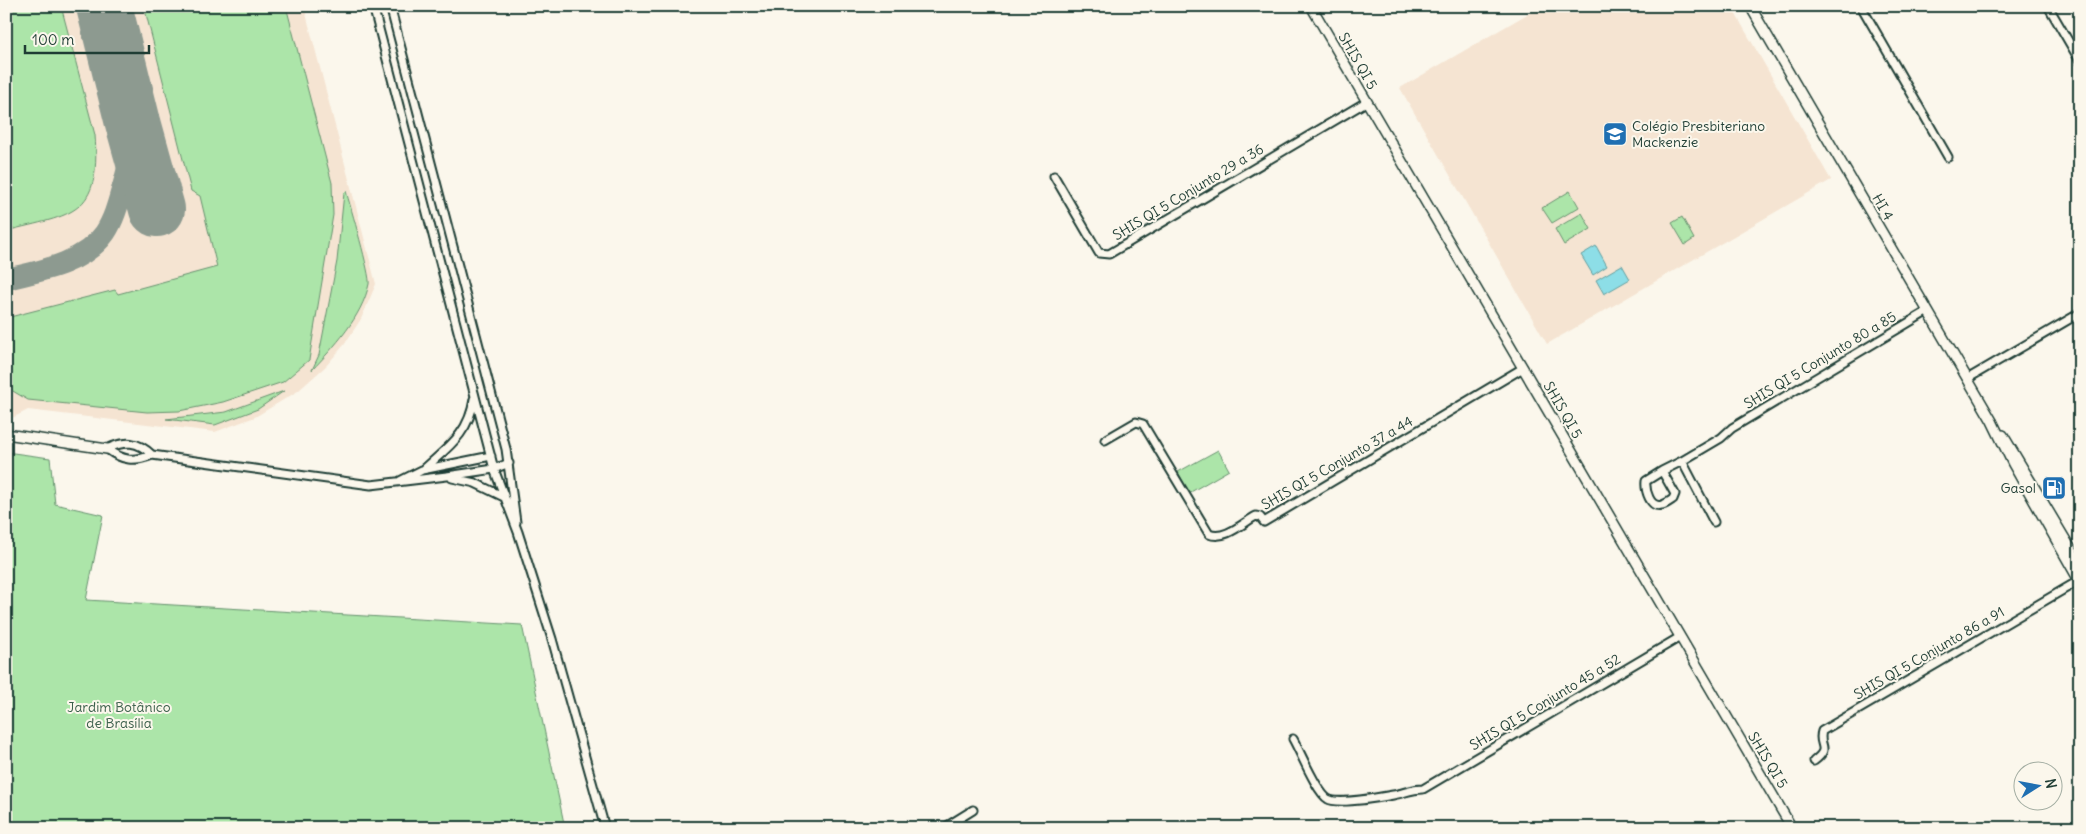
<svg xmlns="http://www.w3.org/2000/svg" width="2086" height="834" viewBox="0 0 2086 834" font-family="Delius,sans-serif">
  <rect width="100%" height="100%" fill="#fbf7ec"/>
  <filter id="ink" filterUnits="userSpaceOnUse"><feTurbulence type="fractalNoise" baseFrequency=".02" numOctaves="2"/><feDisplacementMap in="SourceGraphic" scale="10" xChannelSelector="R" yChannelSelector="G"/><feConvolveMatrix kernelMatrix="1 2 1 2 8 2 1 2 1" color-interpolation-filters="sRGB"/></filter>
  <g filter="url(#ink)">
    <path fill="#f5e4d2" d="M6,6H304L376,284L361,319L344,345L326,366L298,391L255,417L215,432L28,410L6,421Z
      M1541,6H1731L1831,180L1547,344L1400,88Z"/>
    <path fill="#ace5a9" stroke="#66916e" d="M6,6H61L95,135C101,216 73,214 6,231Z
      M144,6H286L332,183L333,215L309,360L283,382L223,402L179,411L147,412L28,400L6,387V318L115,290L118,294L217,267L200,196L191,191Z
      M346,191C350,205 371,276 369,284C362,317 334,347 312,370L319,355L337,261L344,193Z
      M1570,191L1579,207L1552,223L1542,208Z
      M1582,213L1591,229L1564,245L1555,229Z
      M1682,217L1694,239L1685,245L1672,223Z
      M284,391L258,409L215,425L166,419L226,412Z
      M1218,450L1229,470L1189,493L1178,472Z
      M6,452L50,458L55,504L103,515L86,600L522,625L565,828H6Z"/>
    <path fill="#8ddee7" stroke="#619e9f" d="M1596,246L1607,266L1593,275L1581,255Z
      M1622,265L1630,279L1604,294L1596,280Z"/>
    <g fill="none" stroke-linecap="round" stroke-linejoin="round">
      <path stroke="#8d9a90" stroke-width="22" d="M6,279C40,271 83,264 105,233C115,218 119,200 124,183C130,162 135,142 132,119"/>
      <path stroke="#8d9a90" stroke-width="56" d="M104,6L132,119L157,209"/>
      <defs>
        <path id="minor" d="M373,6L494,469L518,532L552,639L605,828
          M390,6L506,449L516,522
          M1861,6L1948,157
          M2048,6L2080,61
          M1054,176L1099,253L1109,254L1366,102
          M1967,379L2080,313
          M1105,440L1136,422L1143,424L1209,534C1224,541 1243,523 1256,516L1260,517L1264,522L1523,368
          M152,455C138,441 125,440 107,449C123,461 134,462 152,455L371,485L447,476L494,469L509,463
          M1682,461L1721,438L1732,428L1928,311
          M424,469C448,447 469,434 474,399
          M1662,471L1646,481C1645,490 1650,509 1662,505C1666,504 1670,501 1673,499L1675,494L1662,471L1682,461L1714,522
          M452,478L475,483L504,497
          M400,481L422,470L491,456
          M1293,739C1300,751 1317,793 1328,799C1337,805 1382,797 1393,795C1404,793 1412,789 1423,789L1680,637
          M1814,761C1832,747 1817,746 1822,731L2080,580
          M944,828L973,810"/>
        <path id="tertiary" d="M1311,6L1792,828
          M1750,6L1992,421L2013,464L2080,582
          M6,434L107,449
          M2003,435L2080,564"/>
      </defs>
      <use href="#minor" stroke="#1f3d34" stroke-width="11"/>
      <use href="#tertiary" stroke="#1f3d34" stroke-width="12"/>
      <use href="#minor" stroke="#fbf7ec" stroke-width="7"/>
      <use href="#tertiary" stroke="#fbf7ec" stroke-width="9"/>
    </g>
  </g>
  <defs>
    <symbol id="school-square" viewBox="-11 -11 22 22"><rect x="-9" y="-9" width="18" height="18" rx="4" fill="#1f6fb2" stroke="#fbf7ec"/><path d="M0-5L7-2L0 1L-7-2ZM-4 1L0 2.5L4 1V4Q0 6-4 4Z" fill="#fff"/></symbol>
    <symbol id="fuel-square" viewBox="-11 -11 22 22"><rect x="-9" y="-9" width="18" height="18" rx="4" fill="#1f6fb2" stroke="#fbf7ec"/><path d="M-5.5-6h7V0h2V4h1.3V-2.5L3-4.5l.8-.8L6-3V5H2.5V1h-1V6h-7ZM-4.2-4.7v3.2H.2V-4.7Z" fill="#fff"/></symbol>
  </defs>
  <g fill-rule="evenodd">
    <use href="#school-square" x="1601" y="120" width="28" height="28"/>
    <use href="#fuel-square" x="2040" y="474" width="28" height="28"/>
  </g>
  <g text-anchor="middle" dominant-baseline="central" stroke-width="4" stroke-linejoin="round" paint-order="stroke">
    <g font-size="14" fill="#1f3d34" stroke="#fbf7ec">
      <text transform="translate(1358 61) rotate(60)">SHIS QI 5</text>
      <text transform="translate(1188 192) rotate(-31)">SHIS QI 5 Conjunto 29 a 36</text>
      <text transform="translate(1883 207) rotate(60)">HI 4</text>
      <text transform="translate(1820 360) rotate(-31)">SHIS QI 5 Conjunto 80 a 85</text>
      <text transform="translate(1563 410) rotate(60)">SHIS QI 5</text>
      <text transform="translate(1337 463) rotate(-30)">SHIS QI 5 Conjunto 37 a 44</text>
      <text transform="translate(1929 653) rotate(-30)">SHIS QI 5 Conjunto 86 a 91</text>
      <text transform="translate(1545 702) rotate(-31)">SHIS QI 5 Conjunto 45 a 52</text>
      <text transform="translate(1768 760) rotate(59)">SHIS QI 5</text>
    </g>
    <g font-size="14" fill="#1f3d34" stroke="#fbf7ec" text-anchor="start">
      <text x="1632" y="126">Colégio Presbiteriano<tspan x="1632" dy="16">Mackenzie</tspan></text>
      <text x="2036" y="488" text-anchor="end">Gasol</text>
    </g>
    <g font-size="14" fill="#3b5f4b" stroke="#fbf7ec">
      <text x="119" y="707">Jardim Botânico<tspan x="119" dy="16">de Brasília</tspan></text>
    </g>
  </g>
  <rect width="2086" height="834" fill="none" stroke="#fbf7ec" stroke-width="25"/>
  <rect x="12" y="12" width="2061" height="809" fill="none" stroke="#1f3d34" stroke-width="2" filter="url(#ink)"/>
  <g transform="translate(2038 786) rotate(79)"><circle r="24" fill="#fbf7ec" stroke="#a3ada2"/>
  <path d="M0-4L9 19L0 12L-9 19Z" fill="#1f6fb2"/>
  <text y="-8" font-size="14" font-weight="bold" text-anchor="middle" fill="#1f3d34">N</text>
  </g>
  <path d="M25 45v8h124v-8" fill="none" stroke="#1f3d34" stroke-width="2.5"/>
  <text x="32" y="45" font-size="15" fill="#1f3d34" stroke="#fbf7ec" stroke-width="4" paint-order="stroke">100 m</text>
</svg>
